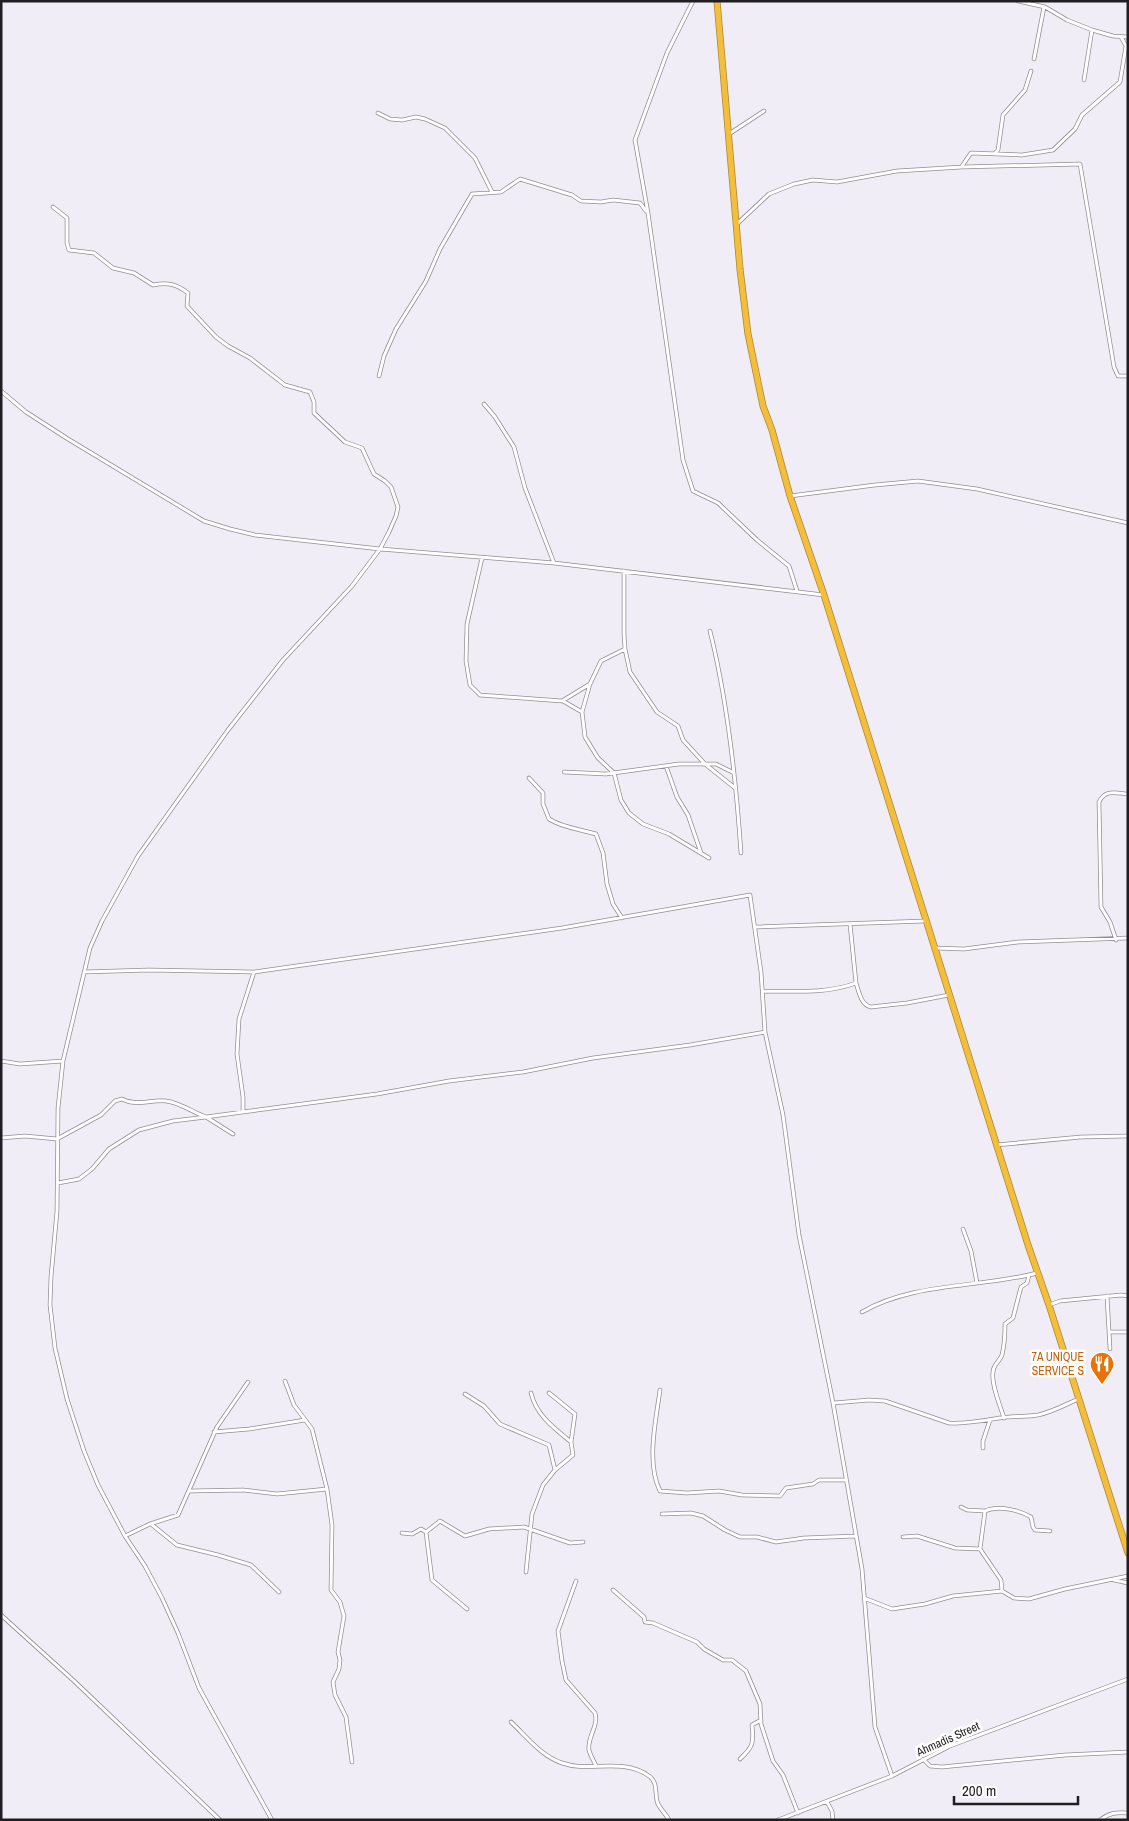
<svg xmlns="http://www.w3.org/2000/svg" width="1129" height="1821" viewBox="0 0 1129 1821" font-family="'Archivo Narrow',sans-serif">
  <rect width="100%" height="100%" fill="#f1edf6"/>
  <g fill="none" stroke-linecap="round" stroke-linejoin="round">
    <defs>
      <path id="street" d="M693,1L667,53L635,140L648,213L683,460L693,491L718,503L757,540L789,566L797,591
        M1018,1L1045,7L1067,20L1092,30L1113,36L1128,37
        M1034,59L1044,7
        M1084,80L1092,30
        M378,113L390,119L402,120L416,117L425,119L445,128L475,158L492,192
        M729,134L764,111
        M994,154L998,150L1003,115L1025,90L1031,71
        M962,166L971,153L1022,155L1053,150L1075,129L1082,115L1120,82L1126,46L1121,37
        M53,207L67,218V243L69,250L94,253L113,268L134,273L153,285C168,282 176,284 188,293L187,306L216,337L228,346L250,358L285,385L310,392L314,402V413L345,442L362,448L374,474L385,481L391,487L398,507L396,516L389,532L380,549L352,586L283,660L228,730L138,856L102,921L90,948L63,1061L58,1108L57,1211L51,1277L50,1305L55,1348L67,1399L84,1451L98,1485L125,1536L145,1566L162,1598L178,1633L199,1688L272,1820
        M737,224L769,194L794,184L813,180L837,182L897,171L962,167L1080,164L1114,367L1118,376H1128
        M379,376L384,356L396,329L426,281L440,249L472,194L501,192L520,179L572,195L581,201L601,202L613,200L640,203L646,211
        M1,391L26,412L68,439L204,521L230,529L255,535L380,549L554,563L824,595
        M484,404L495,417L514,447L525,488L554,563
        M790,496L875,485L918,481L977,489L1128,523
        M482,558L467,624L466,661L470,685L480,695L562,701L590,684
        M624,571V634L625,649L630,672L657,712L678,726L683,740L705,764L735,788
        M710,631C728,703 736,779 741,853
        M563,701L582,712L585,737L598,758L614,773L621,800L629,813L643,824L669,834L709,858
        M582,712L590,684L601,661L625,649
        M666,766L677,797L688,815L701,853
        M564,772L606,774L679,764H716L734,773
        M529,778L543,793V804L549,819C563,828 580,829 596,834L603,853L607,884L613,904L622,918
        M850,924L856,983
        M756,927L925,921
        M1116,940L1110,922L1101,907L1099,802C1105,789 1116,793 1128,794
        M935,948L964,949L1018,942L1128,938
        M84,972L149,970L254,972L562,928L750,895L761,972L765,1032L783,1115L799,1235L833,1403L862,1569L875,1727L892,1776
        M763,991C793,991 827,994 856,983C859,992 861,1005 871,1007L907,1003L949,995
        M1,1061L20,1064L63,1061
        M243,1112V1097L237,1054L239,1019L254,972
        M1,1138L25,1136L57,1139L101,1115L115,1101L122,1099C137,1107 151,1099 166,1101C181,1103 192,1112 206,1117L377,1094L449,1081L523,1072L593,1058L690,1045L765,1032
        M996,1145L1081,1137L1128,1136
        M58,1183L79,1179L92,1169L109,1149L139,1130L173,1121L206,1117L233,1134
        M963,1229L971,1251L977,1283
        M1107,1296L1110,1349
        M1049,1305L1060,1301L1121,1295L1128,1296
        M862,1312C914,1282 979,1288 1037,1273
        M1109,1332H1128
        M285,1381L294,1405L312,1429L327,1489L332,1525L331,1590L340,1602L344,1616L338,1652L340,1660L339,1669L333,1682L335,1695L346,1717L352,1762
        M660,1390C656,1420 646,1463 660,1491L687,1493L719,1491L742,1495L780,1496L786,1488L813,1484L819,1480H846
        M531,1393C536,1415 554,1428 571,1442
        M549,1393L575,1414L571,1442L573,1455L555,1470
        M465,1394L484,1406L500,1424L549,1445L555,1470L543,1485L532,1514L526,1572
        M834,1403L869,1400L885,1401L949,1423C966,1424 982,1421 999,1418C1012,1416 1025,1417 1038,1415C1052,1412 1065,1405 1078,1399
        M1004,1418C1000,1405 991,1384 993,1372C993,1365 1000,1361 1002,1355C1004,1347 1005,1333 1005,1324L1013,1318L1021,1287L1027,1283L1029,1275
        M214,1432L249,1429L305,1420
        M983,1448V1441L990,1420
        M189,1491L243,1490L277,1494L327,1489
        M961,1507L967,1510L985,1511L980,1549
        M985,1511C998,1505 1019,1510 1031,1517L1033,1527L1035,1530L1050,1531
        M662,1514L691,1513L703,1516L725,1530L740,1537H757L776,1542L804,1538L856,1536
        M151,1524L177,1545L218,1555L251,1565L279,1592
        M426,1532L440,1521L465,1536L489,1529L524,1527L570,1543L583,1542
        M402,1533L412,1534L421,1529L426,1532L432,1580L467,1609
        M125,1536L150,1524L178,1515L217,1427L248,1382
        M903,1537L917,1536L955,1548L980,1549L1001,1580L1002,1591
        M1114,1580L1128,1583
        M576,1581L558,1631L562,1661L566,1680L595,1713C599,1726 587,1737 589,1750C590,1755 594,1761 596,1766
        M613,1590L644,1617L645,1622L653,1623L697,1642L704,1649L723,1660H732L746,1671L760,1704L761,1724L773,1761L783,1775L798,1813
        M864,1598L892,1609L925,1604L953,1596L1002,1591L1014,1598L1029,1599L1065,1589L1128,1576
        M1,1615L73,1680L220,1820
        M511,1722C527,1737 541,1756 562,1763C590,1773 622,1757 649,1776C659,1783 654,1795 658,1804C661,1810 666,1814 669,1820
        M740,1759C753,1747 754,1743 752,1725L761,1720
        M923,1759L930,1766L942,1767L1065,1755L1128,1752
        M827,1802L832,1811L833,1820
        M778,1820L892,1776L950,1746L1128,1679
        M1100,1820C1109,1813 1116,1812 1128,1813"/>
      <path id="highway" d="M717,1L740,269L748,334L763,406L772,430L790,496L824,595L1028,1245L1049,1305L1128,1553"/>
    </defs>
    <use href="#street" stroke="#928e96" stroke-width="4.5"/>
    <use href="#highway" stroke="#aa8634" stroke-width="7"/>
    <use href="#street" stroke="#fff" stroke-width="3"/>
    <use href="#highway" stroke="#f4be3d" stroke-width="5.5"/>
  </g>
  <defs>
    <symbol id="restaurant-pin" viewBox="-11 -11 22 30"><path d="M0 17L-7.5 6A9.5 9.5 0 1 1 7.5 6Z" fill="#e8710a" stroke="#fff"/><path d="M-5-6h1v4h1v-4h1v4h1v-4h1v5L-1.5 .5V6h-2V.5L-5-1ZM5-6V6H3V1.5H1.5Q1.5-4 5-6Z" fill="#fff"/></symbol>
  </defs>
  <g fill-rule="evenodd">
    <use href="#restaurant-pin" x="1088" y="1350" width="28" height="38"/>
  </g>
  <g text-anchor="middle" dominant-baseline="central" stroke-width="5" stroke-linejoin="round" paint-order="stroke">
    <g font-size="12" fill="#c56008" stroke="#fff" text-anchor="end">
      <text x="1084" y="1357">7A UNIQUE<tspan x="1084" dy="14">SERVICE S</tspan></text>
    </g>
    <g font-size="12" fill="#201e22" stroke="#fff">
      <text transform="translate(948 1739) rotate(-24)">Ahmadis Street</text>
    </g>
  </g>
  <rect width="1129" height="1821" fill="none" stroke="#201e22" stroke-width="5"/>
  <path d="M954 1796v8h124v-8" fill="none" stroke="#201e22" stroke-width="2.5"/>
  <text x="962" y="1796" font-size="15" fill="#201e22" stroke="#ffffff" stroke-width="4" paint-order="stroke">200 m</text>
</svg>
